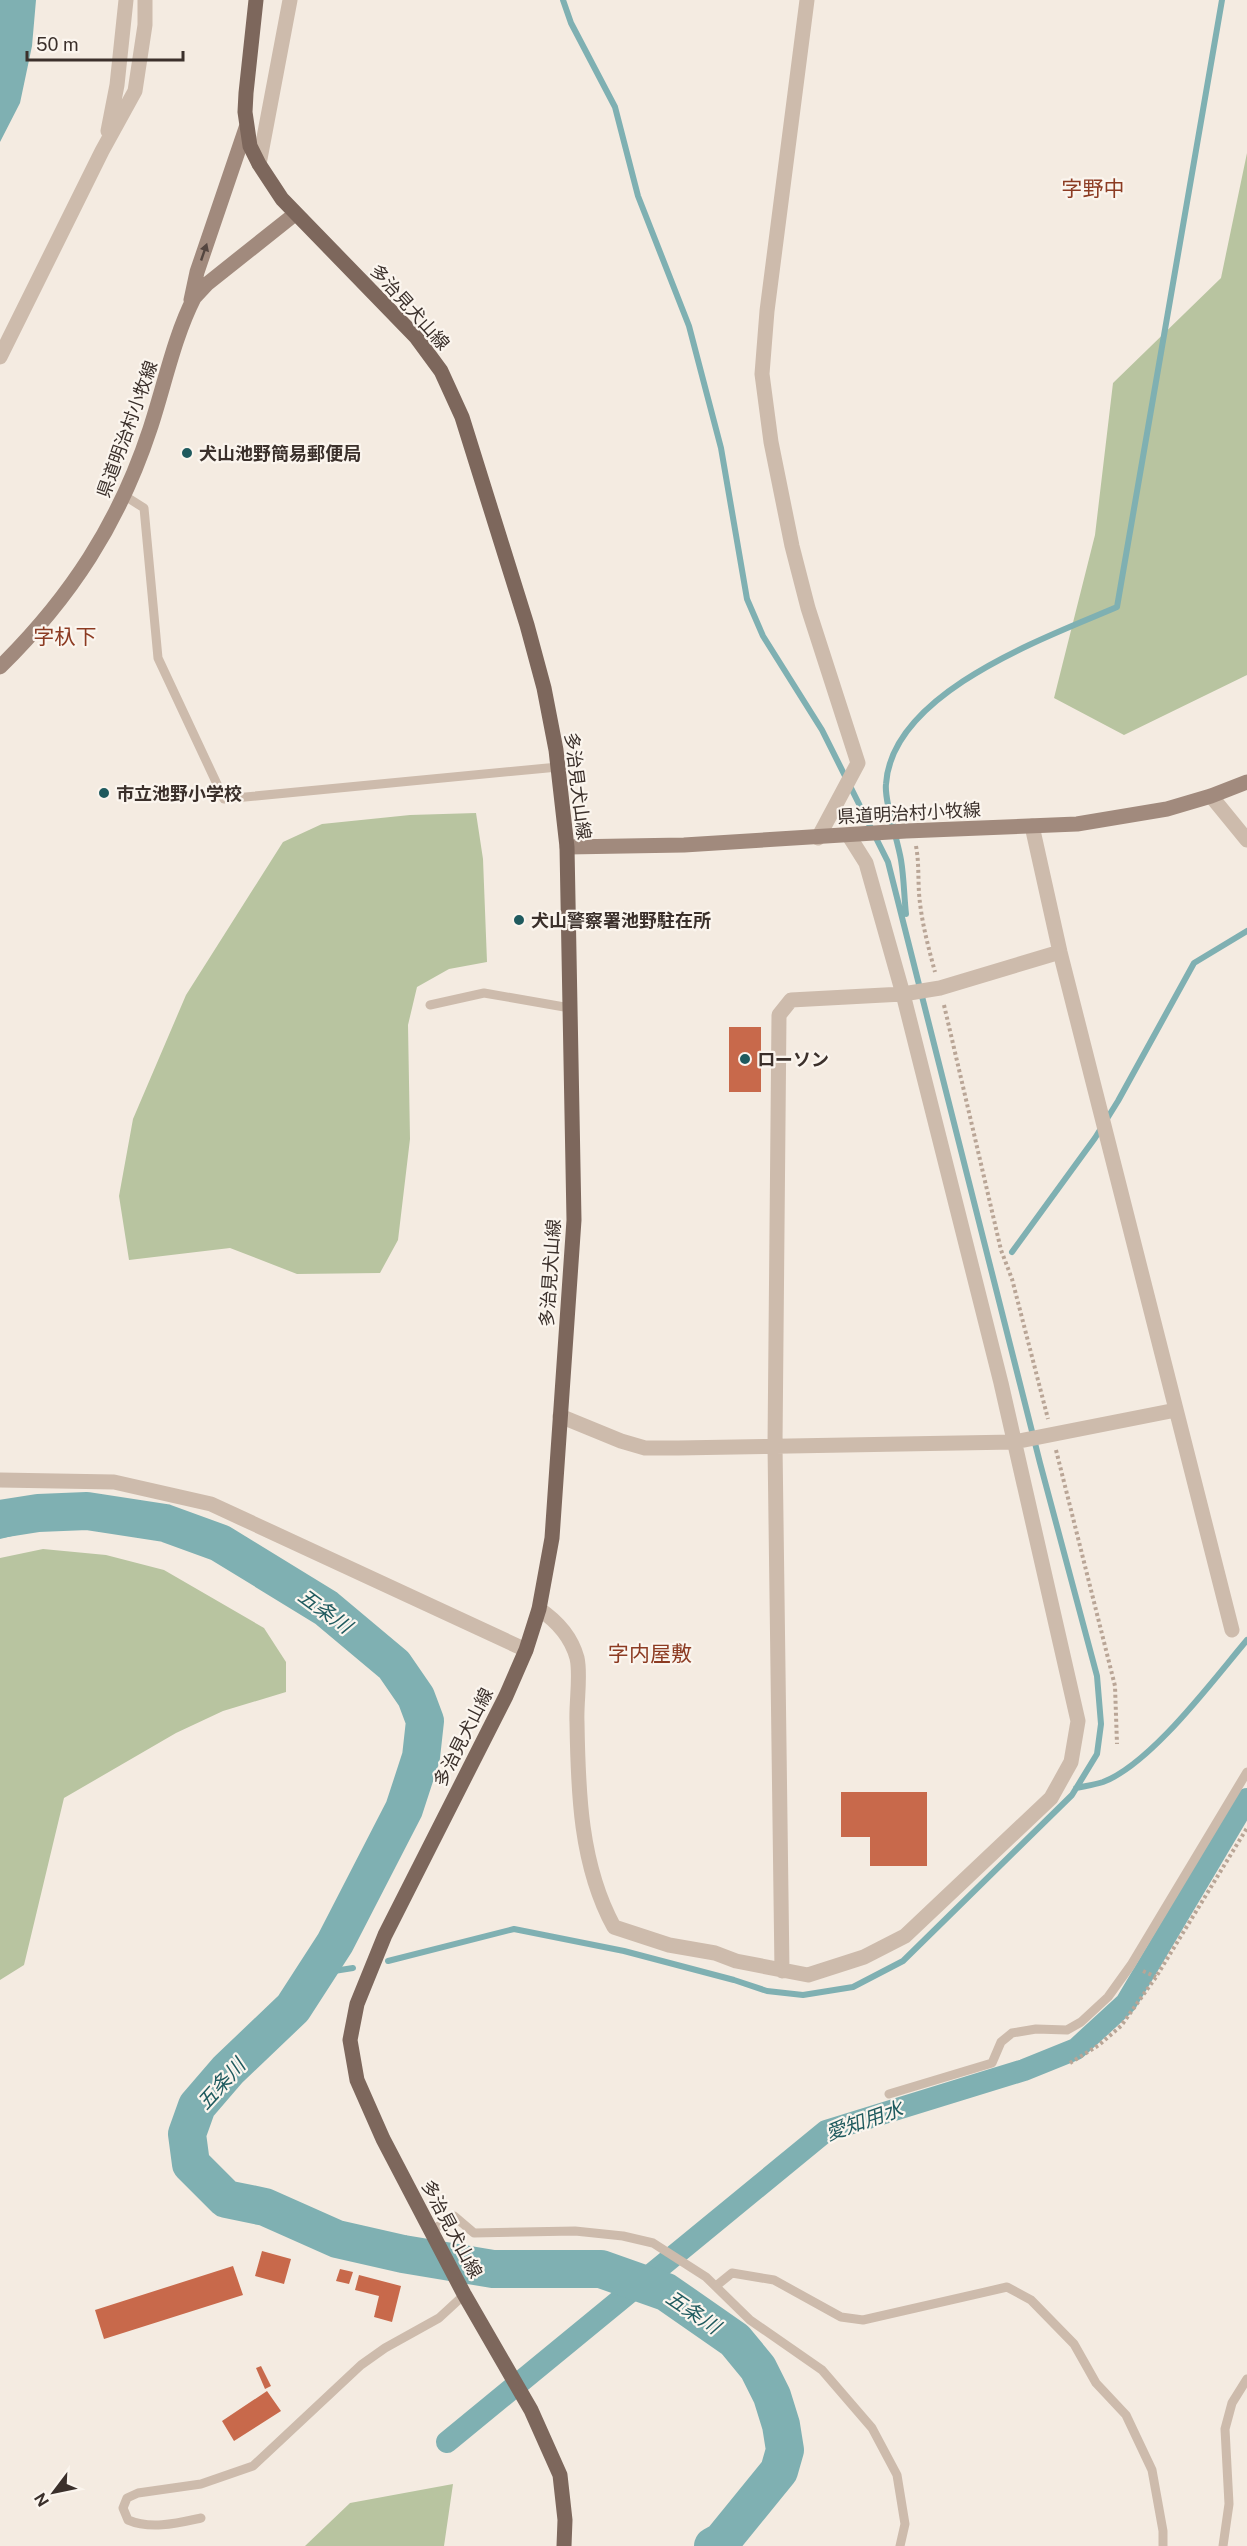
<svg xmlns="http://www.w3.org/2000/svg" width="1247" height="2546" viewBox="0 0 1247 2546" font-family="'Public Sans','Noto Sans JP',sans-serif">
  <rect width="100%" height="100%" fill="#f4ebe1"/>
  <path fill="#b8c4a0" d="M1247,153V675L1124,735L1054,698L1095,535L1113,383L1221,278Z
    M476,813L483,859L487,962L449,969L417,987L408,1025L410,1139L398,1240L380,1273L297,1274L230,1248L129,1260L119,1196L133,1119L186,995L283,842L322,824L410,815Z
    M43,1549L106,1555L164,1570L264,1628L286,1662V1692L223,1711L176,1733L64,1798L24,1965L0,1980V1558Z
    M453,2484L444,2546H305L350,2503Z"/>
  <path fill="#7fb0b2" d="M0,0H36L32,46L20,103L0,142Z
    M36,1498L40,1529L0,1539V1505Z"/>
  <g fill="none" stroke-linecap="round" stroke-linejoin="round">
    <path stroke="#7fb0b2" stroke-width="6" d="M906,914C904,896 904,878 901,860C898,841 884,801 886,784C892,692 1045,638 1117,607L1222,0
      M1012,1252L1095,1138L1118,1101L1194,963L1247,931
      M1076,1788C1085,1786 1094,1785 1103,1782C1151,1764 1213,1680 1247,1640
      M388,1961L514,1929L624,1951L734,1980L767,1991L803,1995L853,1987L903,1961L1072,1795L1097,1754L1101,1724L1097,1676L1040,1463L888,862L822,730L763,636L747,599L721,448L689,326L638,196L615,107L571,23L563,0
      M315,1974L353,1968"/>
    <path stroke="#7fb0b2" stroke-width="22" d="M447,2442L826,2131L1024,2070L1076,2049L1126,2003L1247,1799"/>
    <path stroke="#7fb0b2" stroke-width="38" d="M0,1519L38,1513L87,1511L165,1523L220,1543L326,1608L394,1665L416,1697L425,1721L421,1757L404,1809L335,1943L293,2008L228,2070L197,2106L187,2134L191,2164L226,2199L265,2207L337,2239L403,2254L493,2269H601L666,2292L735,2340L758,2368L772,2396L781,2425L785,2450L779,2471L722,2541L713,2546"/>
  </g>
  <path fill="#c8694b" d="M729,1027H761V1092H729Z
    M841,1792H927V1866H870V1837H841Z
    M262,2251L291,2259L284,2284L255,2276Z
    M233,2266L243,2295L104,2339L95,2310Z
    M340,2269L353,2272L349,2284L336,2281Z
    M359,2275L401,2286L392,2322L374,2317L379,2296L355,2290Z
    M261,2366L271,2386L265,2389L256,2368Z
    M267,2391L281,2411L234,2441L222,2421Z"/>
  <g fill="none" stroke-linecap="round" stroke-linejoin="round">
    <path stroke="#b9a596" stroke-width="4" stroke-dasharray="3 3" stroke-linecap="butt" d="M916,846C919,862 918,877 919,893C921,920 928,946 935,972
      M944,1005L1001,1250L1012,1279L1048,1419
      M1056,1450L1115,1686L1117,1744
      M1143,1971L1156,1977
      M1070,2063L1099,2045L1121,2026L1156,1977L1247,1828"/>
    <path stroke="#cdbbac" stroke-width="9" d="M125,496L144,508L158,658L224,799L558,767
      M430,1005L484,993L570,1008
      M889,2094L992,2063L1001,2042L1012,2033L1036,2029L1067,2030L1081,2022L1108,1997L1131,1965L1247,1772
      M431,2231L454,2216L474,2233L575,2231L623,2236L653,2243L706,2277L750,2320L822,2370L872,2428L897,2475L905,2524L900,2546
      M716,2286L732,2273L774,2280L841,2317L863,2320L1007,2287L1031,2300L1074,2344L1096,2383L1126,2415L1152,2470L1163,2531V2546
      M201,2518C178,2523 151,2530 128,2520L123,2508L127,2498L138,2493L201,2484L253,2466L361,2365L385,2348L439,2318L464,2295
      M1223,2546L1229,2504L1225,2429L1232,2403L1247,2379"/>
    <path stroke="#cdbbac" stroke-width="15" d="M807,0L767,311L762,374L771,442L792,546L808,608L858,763L818,838
      M108,131L117,85L126,0
      M259,164L290,0
      M0,357L102,151L135,91L145,25V0
      M1211,796L1247,840
      M1032,826L1060,952L1232,1630
      M560,1416L621,1441L645,1448H678L1014,1442L1176,1410
      M0,1480L114,1482L211,1504L526,1650
      M539,1609C557,1621 571,1636 577,1658C581,1675 576,1703 577,1722C578,1791 580,1865 614,1927L669,1945L715,1953L736,1961L808,1975L864,1957L905,1936L1051,1798L1071,1762L1078,1721L1001,1383L903,994L866,863L849,836
      M782,1971L775,1445L779,1015L791,1000L903,994L940,988L1060,952"/>
    <path stroke="#a18a7d" stroke-width="15" d="M191,300L197,272L246,128
      M0,667C71,597 119,523 150,429C164,387 174,337 194,298L207,284L295,214
      M567,847L684,845L906,831L1077,824L1167,809L1211,796L1247,782"/>
    <path stroke="#7d675c" stroke-width="15" d="M256,0L246,93L245,112L250,146L259,164L282,199L416,337L441,371L462,417L527,625L544,688L556,750L567,847L574,1220L552,1538L539,1609L526,1650L506,1696L385,1935L357,2004L350,2040L357,2080L383,2139L464,2294L531,2410L560,2475L565,2520L564,2546"/>
  </g>
  <defs><path id="oneway-solid" d="M-6-.8H1V-3.2L6.5 0L1 3.2V.8H-6Z" transform="scale(1.5)"/></defs>
  <use fill="#544640" href="#oneway-solid" transform="translate(204 252) rotate(-71)"/>
  <g fill="#1f5a5e" stroke="#fbf5ee" stroke-width="2">
    <circle cx="187" cy="453" r="6"/>
    <circle cx="104" cy="793" r="6"/>
    <circle cx="519" cy="920" r="6"/>
    <circle cx="745" cy="1059" r="6"/>
  </g>
  <g text-anchor="middle" dominant-baseline="central" stroke-width="4.5" stroke-linejoin="round" paint-order="stroke">
    <g font-size="18" fill="#3b302b" stroke="#fbf5ee">
      <text transform="translate(410 307) rotate(48)">多治見犬山線</text>
      <text transform="translate(127 429) rotate(-70)">県道明治村小牧線</text>
      <text transform="translate(578 786) rotate(83)">多治見犬山線</text>
      <text transform="translate(909 813) rotate(-3)">県道明治村小牧線</text>
      <text transform="translate(550 1273) rotate(-86)">多治見犬山線</text>
      <text transform="translate(463 1737) rotate(-63)">多治見犬山線</text>
      <text transform="translate(452 2229) rotate(62)">多治見犬山線</text>
    </g>
    <g font-size="18" font-weight="bold" fill="#3b302b" stroke="#fbf5ee" text-anchor="start">
      <text x="199" y="453">犬山池野簡易郵便局</text>
      <text x="116" y="793">市立池野小学校</text>
      <text x="531" y="920">犬山警察署池野駐在所</text>
      <text x="757" y="1059">ローソン</text>
    </g>
    <g font-size="20" font-style="italic" fill="#1f5a5e" stroke="#fbf5ee">
      <text transform="translate(325 1611) rotate(36)">五条川</text>
      <text transform="translate(221 2084) rotate(-48)">五条川</text>
      <text transform="translate(864 2121) rotate(-19)">愛知用水</text>
      <text transform="translate(693 2312) rotate(34)">五条川</text>
    </g>
    <g font-size="21" fill="#8c3b22" stroke="#fbf5ee">
      <text x="1093" y="188">字野中</text>
      <text x="65" y="636">字杁下</text>
      <text x="650" y="1653">字内屋敷</text>
    </g>
  </g>
  <g transform="translate(54 2492) rotate(238)" stroke="#fbf5ee" stroke-width="4.5" paint-order="stroke">
  <path d="M0-4.5L10 22L0 15L-10 22Z" fill="#3b302b"/>
  <text y="-9" font-size="16" font-weight="bold" text-anchor="middle" fill="#3b302b">N</text>
  </g>
  <path d="M27 51v9h156v-9" fill="none" stroke="#3b302b" stroke-width="3"/>
  <text x="36" y="51" font-size="18" fill="#3b302b" stroke="#fbf5ee" stroke-width="4.5" paint-order="stroke">50 m</text>
</svg>
